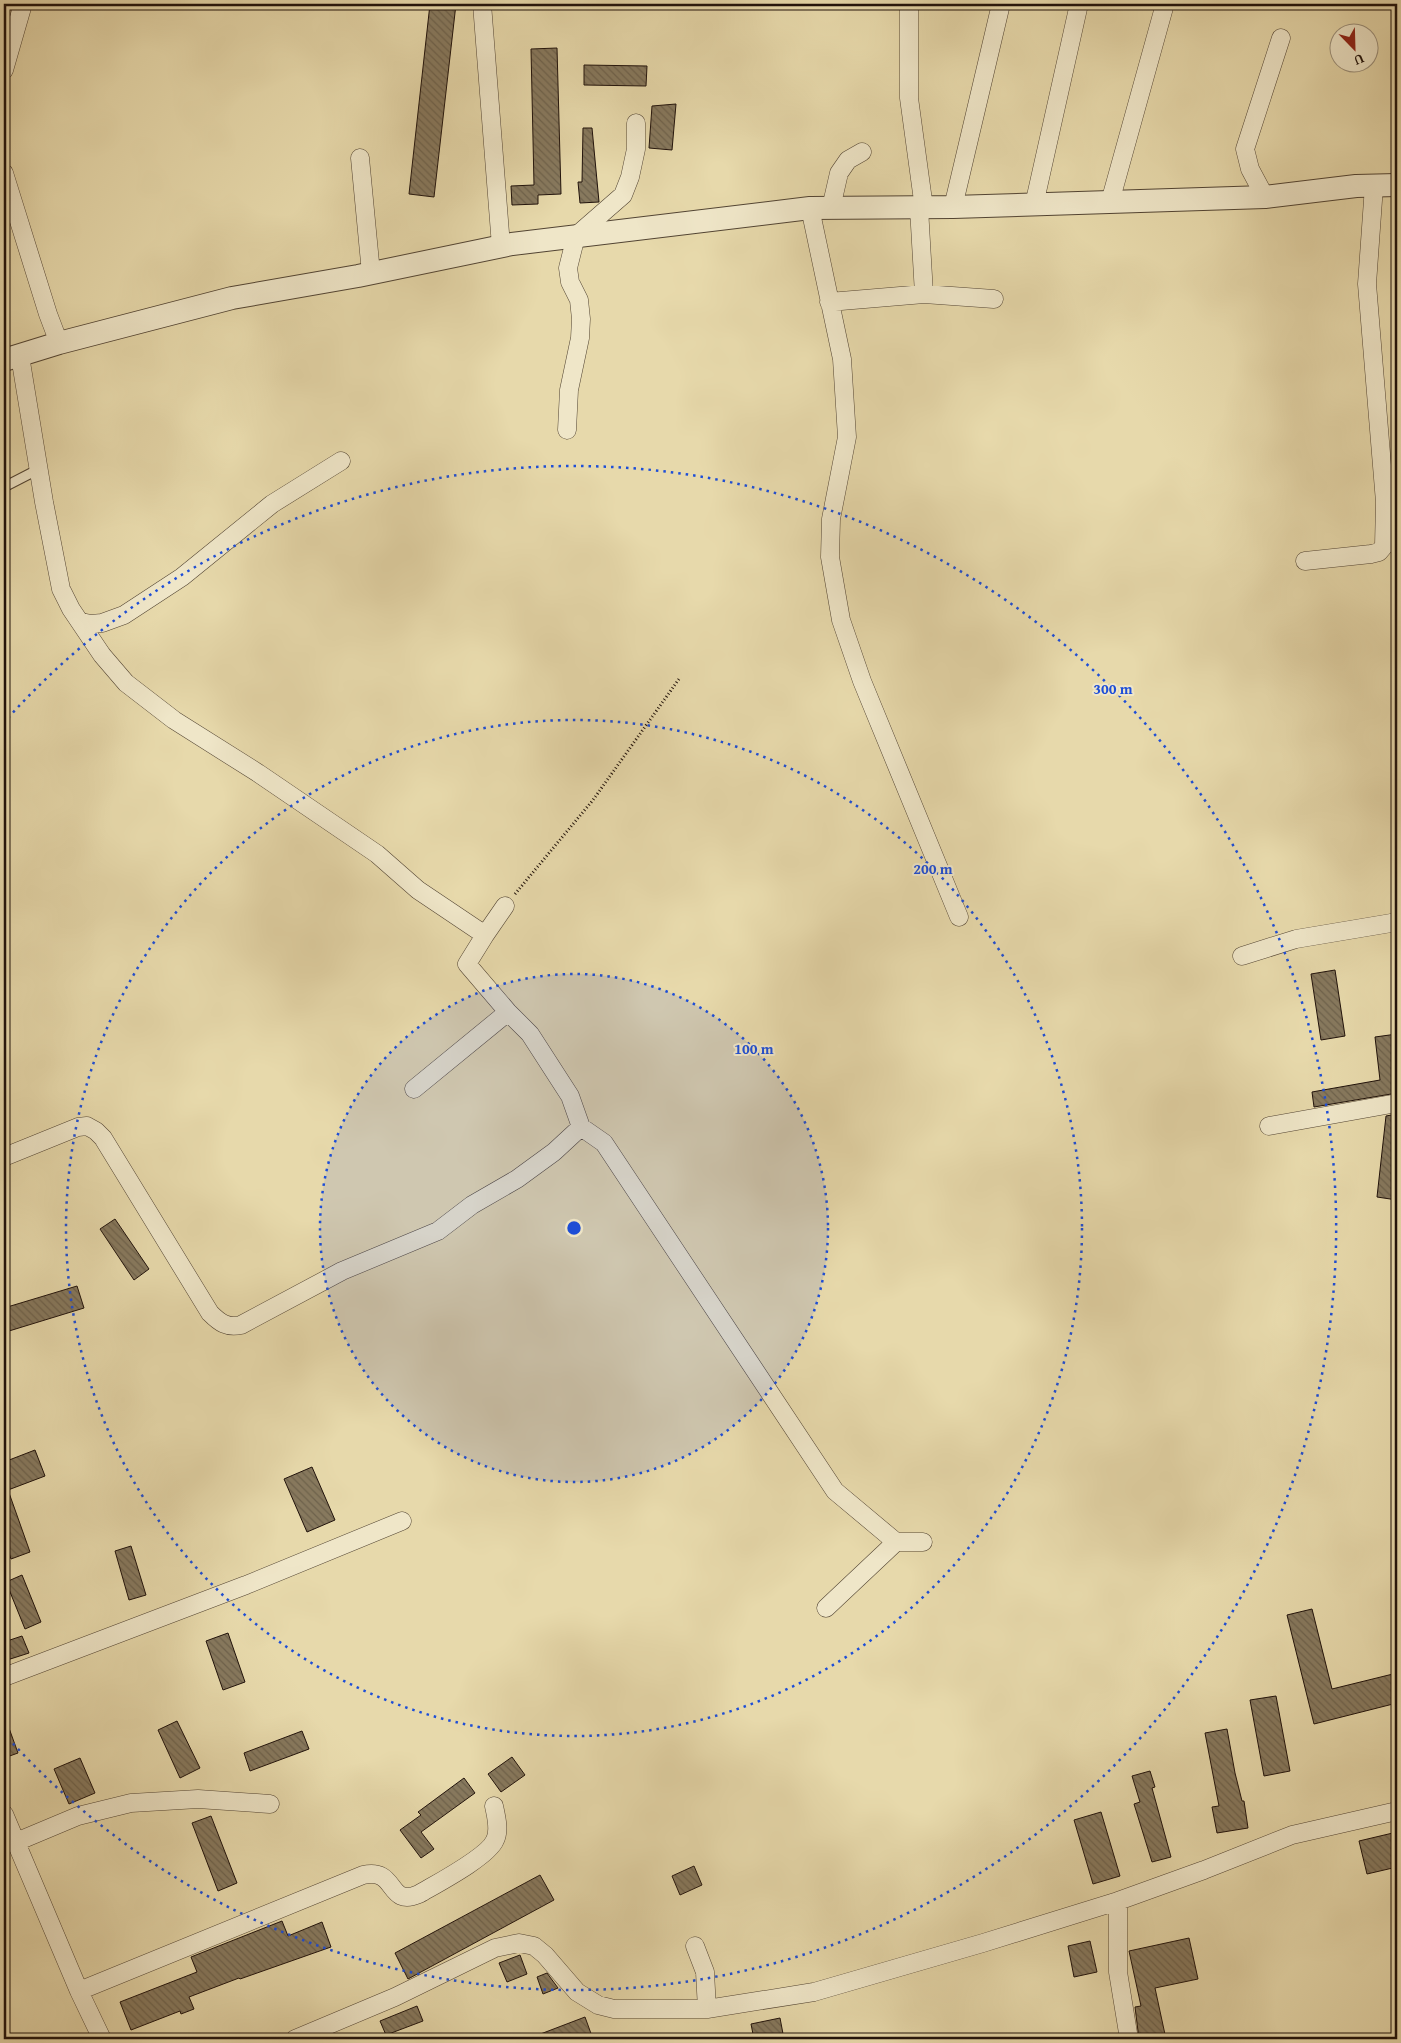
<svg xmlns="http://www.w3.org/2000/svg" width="1401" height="2043" viewBox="0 0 1401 2043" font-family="'Gentium Book Plus',serif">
  <defs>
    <pattern id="building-back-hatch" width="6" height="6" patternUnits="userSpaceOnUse" patternTransform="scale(1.25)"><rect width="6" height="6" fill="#87795e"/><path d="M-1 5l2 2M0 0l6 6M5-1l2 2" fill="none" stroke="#6e624c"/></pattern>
  </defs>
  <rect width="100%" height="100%" fill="#e7d9ab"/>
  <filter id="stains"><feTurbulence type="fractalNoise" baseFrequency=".004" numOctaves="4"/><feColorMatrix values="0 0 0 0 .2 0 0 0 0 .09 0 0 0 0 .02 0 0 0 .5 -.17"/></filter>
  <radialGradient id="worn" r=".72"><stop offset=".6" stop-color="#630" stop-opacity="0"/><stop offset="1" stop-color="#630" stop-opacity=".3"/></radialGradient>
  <path fill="url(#building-back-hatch)" stroke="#20120b" d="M430,4H456L434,197L409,194Z
    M557,48L561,194L538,195V204L512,205L511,186L534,185L531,49Z
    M584,65L647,66L646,86L584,85Z
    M676,104L672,150L649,148L652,106Z
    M583,128H592L599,202L580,203L578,182H582Z
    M1335,970L1345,1036L1321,1040L1311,974Z
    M1397,1034V1093L1314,1107L1312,1092L1380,1080L1375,1037Z
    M1397,1114V1200L1377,1197L1386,1116Z
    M115,1219L149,1269L134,1280L100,1229Z
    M77,1286L84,1308L9,1331L4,1308Z
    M35,1450L45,1476L8,1490L30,1552L11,1559L4,1539V1462Z
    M312,1467L335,1520L307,1532L284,1479Z
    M131,1546L146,1595L129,1600L115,1551Z
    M22,1575L41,1622L25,1629L6,1582Z
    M1312,1609L1332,1689L1397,1673V1703L1314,1724L1287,1615Z
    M228,1633L245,1682L223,1690L206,1641Z
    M22,1636L29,1653L4,1661V1642Z
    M1276,1696L1290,1771L1264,1776L1250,1700Z
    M4,1717H5L18,1753L4,1758Z
    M177,1721L200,1768L180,1778L158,1730Z
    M1227,1729L1235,1773L1242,1801H1244L1248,1828L1217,1833L1212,1807L1219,1806L1205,1733Z
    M302,1731L309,1749L250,1771L244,1753Z
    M512,1757L525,1775L501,1792L488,1774Z
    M80,1758L95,1793L69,1804L54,1769Z
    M1150,1771L1155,1787L1152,1788L1171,1857L1152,1862L1134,1804L1140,1802L1132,1776Z
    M464,1778L475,1793L421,1832L434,1849L421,1858L400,1830L421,1815L418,1812Z
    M1101,1812L1120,1876L1093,1884L1074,1820Z
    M211,1816L237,1883L218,1891L192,1823Z
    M1397,1832V1867L1367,1874L1359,1841Z
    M694,1866L702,1885L680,1895L672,1876Z
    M540,1875L554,1900L408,1979L395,1953Z
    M282,1921L288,1936L322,1922L331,1947L240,1979L239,1978L189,1997L194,2009L181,2014L180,2011L131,2030L120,2002L197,1972L191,1957Z
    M1189,1938L1198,1979L1155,1988L1166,2039H1139L1135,2007L1141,2006L1129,1951Z
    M1090,1941L1097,1972L1074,1977L1068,1946Z
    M520,1955L527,1974L507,1982L499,1963Z
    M547,1973L558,1988L543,1994L537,1977Z
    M417,2006L423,2021L386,2035L380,2021Z
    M585,2017L593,2039H530V2038Z
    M780,2018L784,2039H754L751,2024Z"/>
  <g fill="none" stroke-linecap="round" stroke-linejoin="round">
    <defs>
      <path id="service" d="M4,487L39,469"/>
      <path id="minor" d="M482,4L501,246
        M909,4V98L924,208
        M4,70L23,4
        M360,158L371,273
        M4,173L48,314L59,343
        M1265,197L1250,169L1245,149L1281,38
        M1110,202L1165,4
        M1034,205L1079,4
        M953,207L1001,4
        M810,208L842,359L847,437L831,519L830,557L841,620L862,681L959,917
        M831,208L839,173L848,160L862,152
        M919,208L924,294L994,299
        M829,302L924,294
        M20,356L44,502L61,589L71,609L102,655L126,683L174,720L258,773L377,854L418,890L485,935L467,964L508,1012L530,1034L570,1096L581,1127L604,1143L835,1491L896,1542H923
        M567,430L569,390L580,338L581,319L579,300L570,282L568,268L576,236L623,195L630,177L636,149V123
        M1305,561L1371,554L1379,552L1384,546L1385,502L1367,284L1374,186
        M81,622L91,624L102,623L124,615L182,577L272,504L341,461
        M485,935L505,906
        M1242,956L1296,939L1397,922
        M414,1089L508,1012
        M1269,1126L1397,1103
        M4,1157L78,1127L87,1126L96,1131L103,1138L210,1313C220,1323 227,1328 241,1325L342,1271L438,1231L472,1205L517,1179L554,1152L581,1127
        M826,1608L896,1542
        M4,1677L246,1585L402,1521
        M4,1814L79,1991L102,2039
        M16,1842L78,1816L131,1803L198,1799L270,1804
        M1118,1901V1972L1129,2039
        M695,1946L705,1972L707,2009
        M79,1991L363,1875C398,1867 386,1908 419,1894C436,1884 488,1857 495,1840C500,1830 496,1816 494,1806
        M295,2039L395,1997L495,1948L519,1943L534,1946L545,1955L577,1992L598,2005L614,2009H707L814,1992L983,1943L1118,1901L1204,1870L1292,1835L1397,1811"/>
      <path id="tertiary" d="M4,360L59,343L232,298L358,276L512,244L810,208L953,207L1265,197L1356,186L1397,185"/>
    </defs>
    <use href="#service" stroke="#524433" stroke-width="11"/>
    <use href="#minor" stroke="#524433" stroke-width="19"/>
    <use href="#tertiary" stroke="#524433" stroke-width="24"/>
    <path stroke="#20120b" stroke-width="3" stroke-dasharray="1 2.5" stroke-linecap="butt" d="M515,894L593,800L679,679"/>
    <use href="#service" stroke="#efe6c8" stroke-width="9"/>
    <use href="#minor" stroke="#efe6c8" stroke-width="18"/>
    <use href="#tertiary" stroke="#efe6c8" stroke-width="22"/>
  </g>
  <circle cx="574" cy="1228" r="254" fill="#1d4ed8" fill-opacity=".12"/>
  <g fill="none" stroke="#1d4ed8" stroke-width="2.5" stroke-dasharray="2.5 5">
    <circle cx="574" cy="1228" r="254"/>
    <circle cx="574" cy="1228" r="508"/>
    <path d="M8 718A762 762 0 1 1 8 1738"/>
  </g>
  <circle cx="574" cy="1228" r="8" fill="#1d4ed8" stroke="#efe6c8" stroke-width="2.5"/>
  <g font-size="15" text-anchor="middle" font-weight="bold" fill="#1d4ed8" stroke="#efe6c8" stroke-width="4" stroke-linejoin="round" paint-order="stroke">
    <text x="1113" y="694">300 m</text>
    <text x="933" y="874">200 m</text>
    <text x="754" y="1054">100 m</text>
  </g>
  <rect width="1401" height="2043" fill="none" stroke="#e7d9ab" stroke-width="20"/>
  <rect x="5" y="5" width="1391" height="2033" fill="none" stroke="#20120b" stroke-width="2.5"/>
  <rect x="10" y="10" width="1381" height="2023" fill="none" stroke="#20120b"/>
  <g transform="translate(1354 48) rotate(157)"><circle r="24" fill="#efe6c8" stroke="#9c917c"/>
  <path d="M0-4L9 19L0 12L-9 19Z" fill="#8f2418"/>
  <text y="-8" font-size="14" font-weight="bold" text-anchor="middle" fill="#20120b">U</text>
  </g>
  <rect width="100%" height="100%" filter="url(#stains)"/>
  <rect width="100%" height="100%" fill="url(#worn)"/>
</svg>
